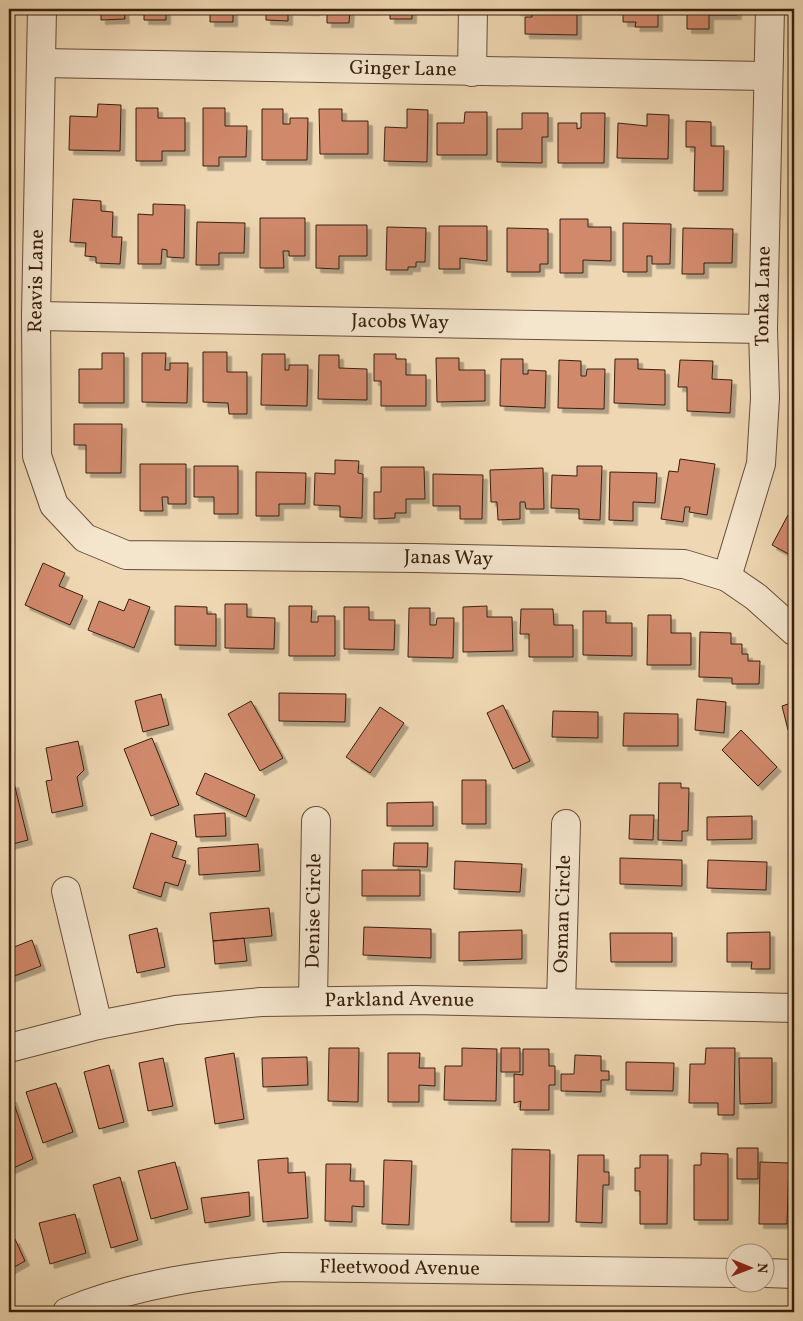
<svg xmlns="http://www.w3.org/2000/svg" width="803" height="1321" viewBox="0 0 803 1321" font-family="Vollkorn,serif">
  <defs>
    <filter id="shadow"><feDropShadow dx="4.5" dy="4.5" stdDeviation="0" flood-color="#0004"/></filter>
  </defs>
  <rect width="100%" height="100%" fill="#eed7b2"/>
  <filter id="stains"><feTurbulence type="fractalNoise" baseFrequency=".004" numOctaves="4"/><feColorMatrix values="0 0 0 0 .2 0 0 0 0 .09 0 0 0 0 .02 0 0 0 .5 -.17"/></filter>
  <radialGradient id="worn" r=".72"><stop offset=".6" stop-color="#630" stop-opacity="0"/><stop offset="1" stop-color="#630" stop-opacity=".3"/></radialGradient>
  <path fill="#d1896c" stroke="#391f0f" filter="url(#shadow)" d="M101,9H124L125,19L101,20Z
    M144,9H193H166V20H144Z
    M210,9H233V22H210Z
    M266,9H315V11L288,10V21L266,20Z
    M327,9H376V10H350L349,23H327Z
    M390,9H439V10L412,9V19H390Z
    M516,9H577V35L525,34V17H532V12L516,11Z
    M609,9H658V27H635L636,22H623V9Z
    M687,9H737V15H709V29H687Z
    M98,104L121,105L120,151L69,150L70,116L97,117Z
    M136,108H158V118H185V151H162V161H136Z
    M203,108H225V126H247L246,157H219V166H203Z
    M262,109H283V124H290V118H308L307,160H262Z
    M319,109H342V121H368V154H320Z
    M407,109L428,110L427,162L384,161L385,127L407,128Z
    M465,112H487V155H437V123H464Z
    M522,113H548V137H542V163L497,162V129H522Z
    M581,113H605L604,163H558V123H577V129L581,128Z
    M647,114L669,115L668,159L617,158L618,123L647,126Z
    M686,121L711,122V146H724L723,191H694L695,147H686Z
    M73,199L101,201V211L113,212L112,237H122L120,264L96,263V257L85,256L86,243L70,242Z
    M153,204L185,205L184,258L167,257V250L162,249L161,264H138V214L153,215Z
    M260,218H305V256H289V251H283L284,268H260Z
    M560,219H588V227H611V261L583,260V273H560Z
    M197,222L245,223L244,253H219V265H196Z
    M623,223L671,224L670,264H652V256H647V272H623Z
    M316,225H367V256H339V269L316,268Z
    M439,226H487V261L460,258V269H439Z
    M387,227L426,228L425,262H416V267H408V270H386Z
    M507,228L548,229V264H540V272H507Z
    M683,228L733,229L732,263H704V274H682Z
    M203,352H227V372H247V414H229L228,403L203,402Z
    M102,353H124V403H79V369H102Z
    M142,353H166L165,370H170V363H188L187,403L142,402Z
    M262,354H285V370H289V365H308L307,406L261,405Z
    M374,354H396V359H406V375H426V406H381V381H374Z
    M319,355H339V368L367,369V400L318,399Z
    M436,358H459V370H485V401L437,402Z
    M501,359H523V374H528V370L546,371L545,408L500,406Z
    M615,359H638V369L665,370V405L614,403Z
    M559,360L581,361V376H586L587,369H605L604,409L558,408Z
    M680,360L713,361L712,379L732,380L730,413L687,411V387H678Z
    M74,424H122L121,473H86V445H74Z
    M680,459L715,464L707,515L689,512L690,507H685L683,522L661,519L669,471L678,472Z
    M335,460L359,461L358,473L363,474L362,518L340,517V506L314,505L315,473L335,474Z
    M140,464H186V504H168V497H162L163,511H140Z
    M194,466H238V514H214V497H194Z
    M577,466H602L600,520L579,519V509L551,508L552,475L577,476Z
    M381,467H424L425,499H406V513H395V518L374,519V492H381Z
    M543,468L544,509H526L525,502H520V519L498,520L497,502H491L490,470Z
    M256,472L306,473L305,504H279V516H256Z
    M610,472L657,473L655,503L633,502V521L609,520Z
    M433,474L483,475L482,519H460V506H433Z
    M788,515L794,519V557L772,545Z
    M43,563L65,573L59,586L83,596L70,625L25,605Z
    M129,599L150,607L134,648L88,630L99,601L124,611Z
    M225,604H247V617L275,618L274,649L225,648Z
    M175,606L207,607V614H216V646L175,645Z
    M289,606H312L311,622H318V616H335V656H289Z
    M487,606V617H512L513,651L463,652V607Z
    M344,607H369V620H395L394,650L344,649Z
    M409,608H430V625H436L437,618H454L453,658L408,657Z
    M521,609H553L554,625H573V657H529V634H520Z
    M583,611H606V623H632V656L583,655Z
    M648,615H671V633H691V665H647Z
    M700,632L731,633V644H742V654H748V661H760L759,684H732V678L699,677Z
    M279,693L346,694L345,722L279,721Z
    M161,694L169,725L143,732L135,701Z
    M697,699L726,702L724,733L695,730Z
    M251,701L283,758L260,771L228,714Z
    M794,702V728L788,730L782,706Z
    M503,705L530,761L513,769L487,713Z
    M380,707L404,723L370,773L346,757Z
    M553,711L598,712V738L552,737Z
    M624,713L678,714V746H623Z
    M741,730L777,767L758,786L722,750Z
    M152,738L179,805L151,816L124,749Z
    M78,741L84,770L77,777L83,806L52,813L46,781L52,780L46,748Z
    M205,773L255,795L246,817L196,794Z
    M462,780H486V824H462Z
    M14,783L28,840L9,845V784Z
    M659,783H681V788H689L688,831H682V841L658,840Z
    M433,802V826H387V803Z
    M225,813L226,836L196,837L194,815Z
    M630,815H654L653,840L629,839Z
    M752,816V839L707,840V817Z
    M151,833L177,842L172,857L186,861L178,886L165,882L161,897L133,888Z
    M394,843H428L427,867L393,866Z
    M258,844L260,871L199,875L198,848Z
    M620,858L682,860V886L620,884Z
    M708,860L767,862L766,890L707,888Z
    M455,861L522,864L520,892L454,889Z
    M362,870H420V896H362Z
    M269,908L272,936L213,941L210,913Z
    M364,927L431,929V958L363,955Z
    M157,928L165,967L137,973L129,935Z
    M522,930V959L459,961V932Z
    M770,932V969H751L752,962H727V933Z
    M610,933H672V962H611Z
    M244,938L247,961L215,964L213,941Z
    M32,940L41,966L9,978V949Z
    M329,1048H359L358,1102L328,1101Z
    M462,1048L497,1049L496,1101L444,1100L445,1066H462Z
    M501,1048H520V1072H501Z
    M706,1048H735L734,1115H718V1103H689L690,1064H705Z
    M523,1049H549V1066H555V1085H549V1110H520L521,1101L514,1103V1074L523,1075Z
    M234,1053L244,1119L215,1124L205,1058Z
    M388,1053H420L419,1068H435V1086L419,1085V1102H388Z
    M575,1055L601,1056V1071H609V1080H601V1092L561,1091V1074H574Z
    M307,1057L308,1085L263,1087L262,1058Z
    M163,1058L173,1106L148,1111L139,1063Z
    M739,1058H772V1103L740,1104Z
    M626,1062L674,1063L673,1091L626,1090Z
    M109,1065L124,1122L99,1129L84,1072Z
    M56,1083L73,1132L43,1143L26,1092Z
    M12,1098L33,1159L9,1170V1099Z
    M737,1148H758V1179H737Z
    M512,1149L550,1150L549,1222H511Z
    M701,1153L728,1154V1220H694V1165H701Z
    M578,1155H604V1172H609V1185H603L602,1223L576,1222Z
    M640,1155H668L667,1224H640V1191H635V1168H640Z
    M288,1158V1173L305,1172L308,1218L263,1222L258,1160Z
    M384,1160L412,1161L409,1225L382,1224Z
    M175,1162L188,1209L151,1219L138,1171Z
    M760,1162L789,1163L787,1224H759Z
    M326,1164H351L350,1181H364V1207L352,1206V1222L325,1221Z
    M120,1177L138,1240L111,1248L93,1185Z
    M249,1192L250,1216L205,1223L201,1198Z
    M75,1214L86,1253L50,1264L39,1223Z
    M15,1239L25,1261L9,1270V1241Z"/>
  <g fill="none" stroke-linecap="round" stroke-linejoin="round">
    <defs>
      <g id="minor">
        <path id="s1" d="M42,9L36,316L37,456L54,505L85,538L126,555L416,558L684,564L727,577L756,597L794,631"/>
        <path id="s2" d="M41,63L767,76"/>
        <path d="M472,72L473,9"/>
        <path id="s3" d="M36,316L763,329"/>
        <path id="s4" d="M727,577L761,464L765,398L763,329L770,9"/>
        <path d="M66,891L98,1025"/>
        <path id="s5" d="M313,1001L316,821"/>
        <path id="s6" d="M561,1003L566,824"/>
        <path id="s7" d="M9,1048L98,1025L176,1010L261,1002L414,1000L794,1008"/>
        <path d="M766,1273L794,1274"/>
        <path id="s8" d="M67,1312C135,1283 211,1274 283,1267L736,1273"/>
      </g>
    </defs>
    <use href="#minor" stroke="#664d38" stroke-width="30"/>
    <use href="#minor" stroke="#f4e5cd" stroke-width="28"/>
  </g>
  <g text-anchor="middle" dominant-baseline="central" stroke-width="4" stroke-linejoin="round" paint-order="stroke">
    <g font-size="20" fill="#391f0f" stroke="#f4e5cd">
      <text stroke="none"><textPath href="#s2" startOffset="362">Ginger Lane</textPath></text>
      <text transform="translate(37 281) rotate(-89)">Reavis Lane</text>
      <text stroke="none"><textPath href="#s4" startOffset="286">Tonka Lane</textPath></text>
      <text stroke="none"><textPath href="#s3" startOffset="364">Jacobs Way</textPath></text>
      <text stroke="none"><textPath href="#s1" startOffset="911">Janas Way</textPath></text>
      <text stroke="none"><textPath href="#s5" startOffset="90">Denise Circle</textPath></text>
      <text stroke="none"><textPath href="#s6" startOffset="89">Osman Circle</textPath></text>
      <text stroke="none"><textPath href="#s7" startOffset="395">Parkland Avenue</textPath></text>
      <text stroke="none"><textPath href="#s8" startOffset="338">Fleetwood Avenue</textPath></text>
    </g>
  </g>
  <rect width="803" height="1321" fill="none" stroke="#eed7b2" stroke-width="30"/>
  <rect x="10" y="10" width="783" height="1301" fill="none" stroke="#391f0f" stroke-width="2.5"/>
  <rect x="15" y="15" width="773" height="1291" fill="none" stroke="#391f0f"/>
  <g transform="translate(750 1268) rotate(91)"><circle r="24" fill="#f4e5cd" stroke="#a99681"/>
  <path d="M0-4L9 19L0 12L-9 19Z" fill="#8f2418"/>
  <text y="-8" font-size="14" font-weight="bold" text-anchor="middle" fill="#391f0f">N</text>
  </g>
  <rect width="100%" height="100%" filter="url(#stains)"/>
  <rect width="100%" height="100%" fill="url(#worn)"/>
</svg>
